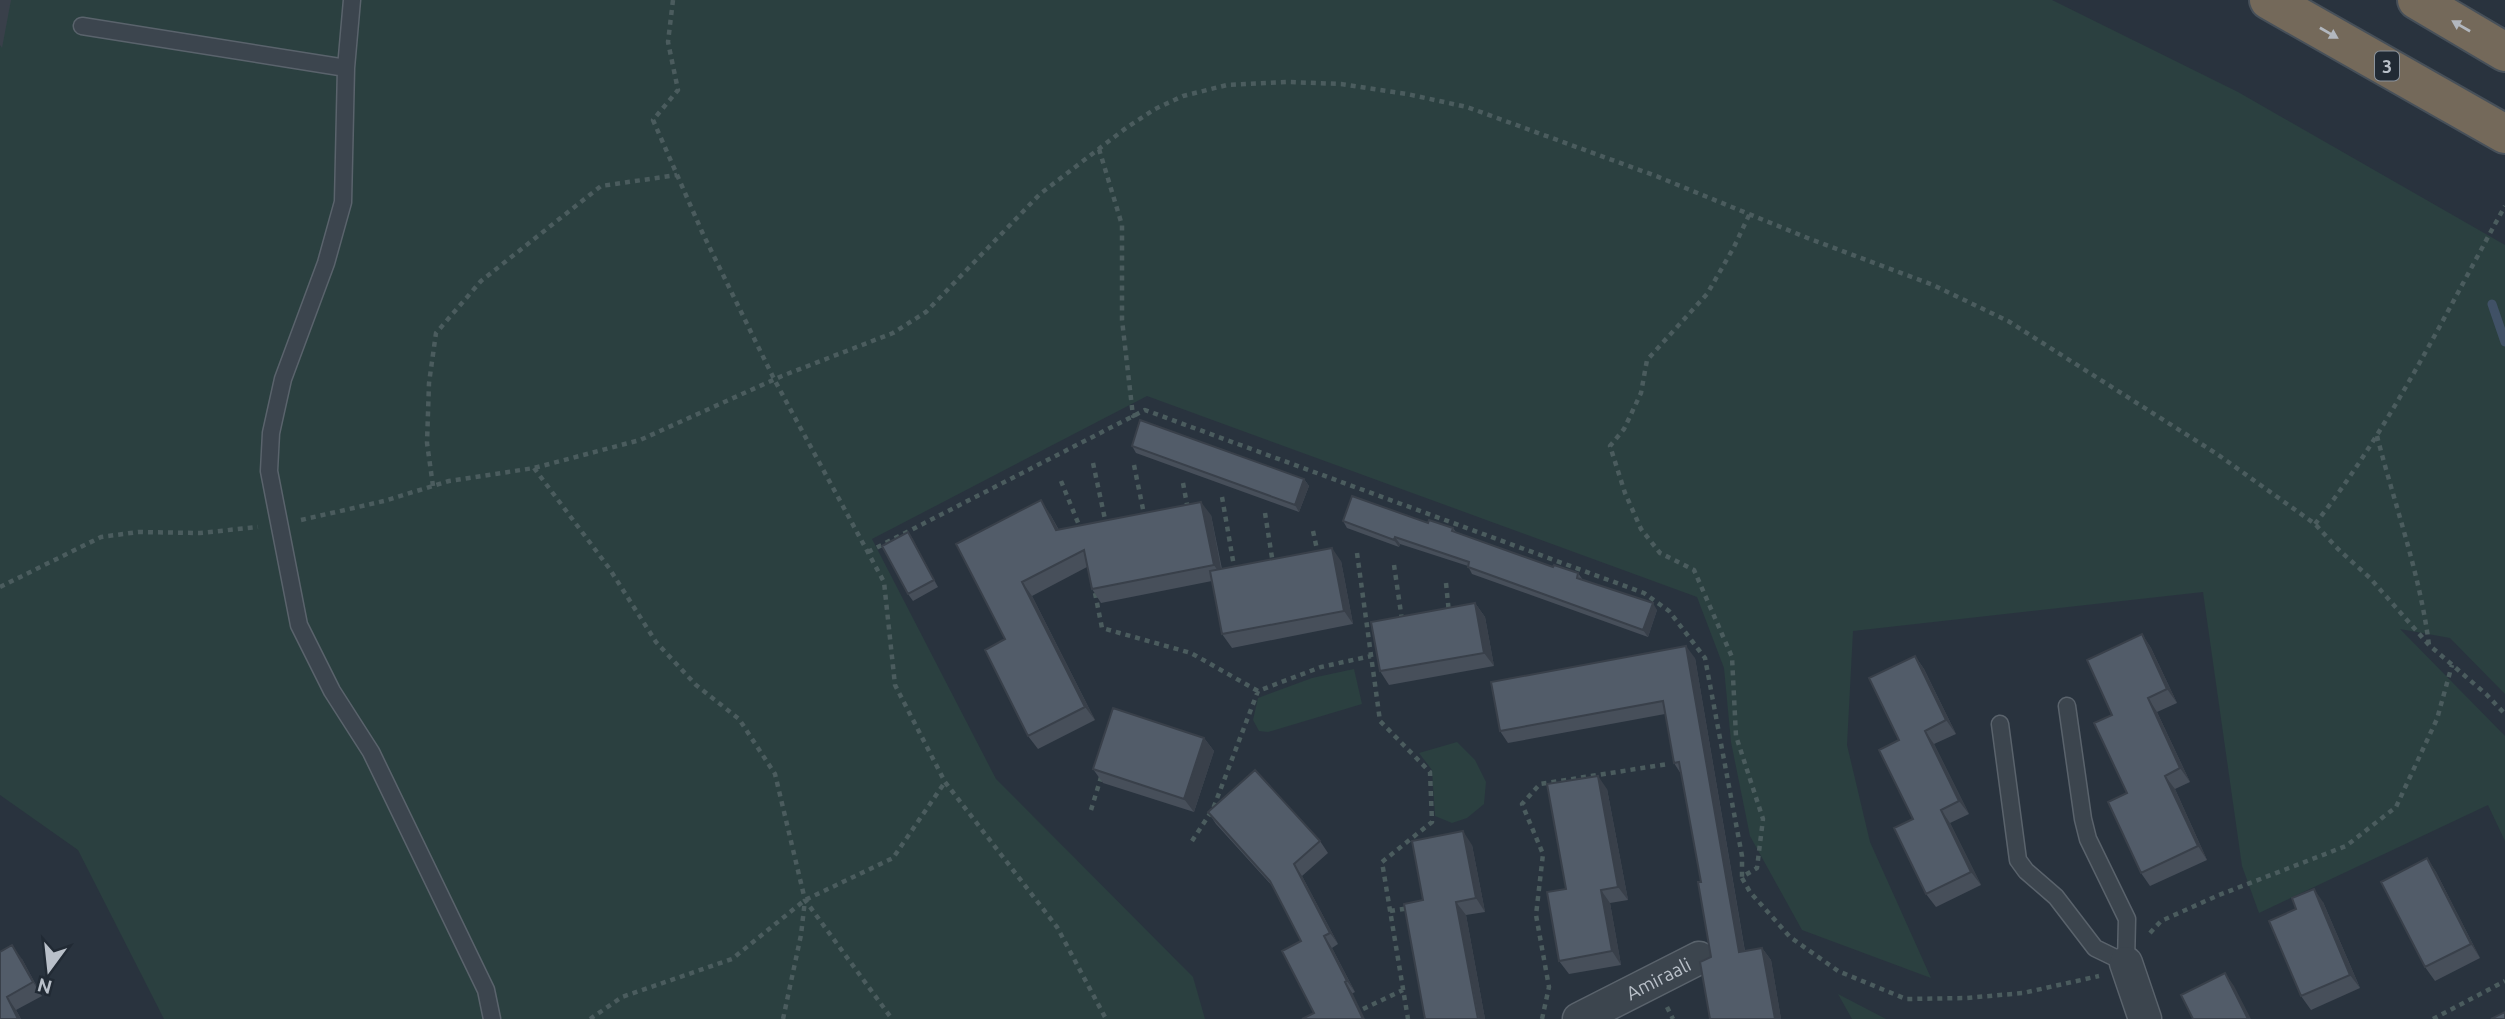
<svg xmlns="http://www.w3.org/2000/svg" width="2505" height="1019" viewBox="0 0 2505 1019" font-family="Ubuntu,sans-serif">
  <rect width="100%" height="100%" fill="#29333e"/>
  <path fill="#2b4040" d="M0,0H2052L2238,92L2505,245V694L2450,638L2400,629L2505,736V841L2488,805L2259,913L2242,866L2203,592L1853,631L1847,745L1870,842L1931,978L1802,930L1750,836L1731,742L1724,668L1697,597L1147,396L872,539L996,779L1193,977L1205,1019H164L78,850L0,795Z
    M1354,669L1362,704L1268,732L1259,731L1253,720L1258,698L1312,678Z
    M1457,742L1475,760L1486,782L1484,804L1467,818L1452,823L1435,816L1432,770L1419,753Z
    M1838,994L1886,1019H1852Z"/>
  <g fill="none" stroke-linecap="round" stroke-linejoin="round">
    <path stroke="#405166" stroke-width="9" d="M2492,304L2505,342"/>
    <defs>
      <path id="lane" d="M352,0L346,68L343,202L326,263L283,379L271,433L269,471L299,625L332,691L371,752L486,990L492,1019
        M82,26L346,68
        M2000,724L2018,860L2026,871L2056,897L2095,948L2126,963L2127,919L2088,839L2083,819L2067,706"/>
      <g id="street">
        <path d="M2126,963L2145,1019"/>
        <path id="s1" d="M1579,1019L1699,958"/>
      </g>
      <path id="highway" d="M2269,0L2505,134
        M2417,0L2505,52"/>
    </defs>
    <use href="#lane" stroke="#5a636c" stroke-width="19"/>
    <use href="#street" stroke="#5a636c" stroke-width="35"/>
    <use href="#highway" stroke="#475059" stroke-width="42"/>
    <path stroke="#4b5c5e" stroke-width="4.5" stroke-dasharray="5 5" stroke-linecap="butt" d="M673,0L668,42L678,90L653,120L703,234L774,379L884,582L895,685L945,782L1057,927L1106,1019
      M1099,149L1122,225V320L1133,416L1135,415
      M2377,436C2395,506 2420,574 2429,645
      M1093,463L1106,524
      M1134,465L1145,519
      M534,468L609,568L656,642L696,685L739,719L775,774L805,900L892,1019
      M1061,481L1081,530
      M1183,483L1188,510
      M433,486L427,443L429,383L436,333L481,281L601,186L677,175
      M1222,497L1235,572
      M1265,513L1273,564
      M301,520L384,501L449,481L534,468L640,440L782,376L893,333L926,312L1040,194L1126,128L1155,109L1183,96L1227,85L1288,82L1341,84L1407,94L1467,107L1656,176L1810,239L1933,285L2008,321L2217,454L2315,524L2338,549L2370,578L2429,645L2486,694L2505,714
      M2315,524C2391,427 2445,314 2505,206
      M1313,531L1318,554
      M868,552L1145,410L1644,593L1669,611L1705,658L1742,856V877L1757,868L1763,819L1736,736L1732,657L1694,570L1660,553L1641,529L1625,493L1610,446L1624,429L1641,393L1647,360L1707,294L1734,247L1750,213
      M1357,553L1380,721L1430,772L1432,822L1382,862L1408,1019
      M1394,565L1402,620
      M1446,583L1449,613
      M0,587L101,537L138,532L200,533L258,527
      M1095,593L1102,628L1191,653L1258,691
      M1091,810L1102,774
      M1192,841L1213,809L1258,691L1321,667L1371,656
      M1742,878L1750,892L1790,937L1838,971L1906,999L1966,998L2023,993L2099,976
      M1390,911L1410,908
      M2150,933L2161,921L2219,895L2346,846L2396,807L2437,719L2452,665
      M1667,1007L1673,1019
      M1363,1009L1403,990
      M590,1019L622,997L732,959L805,900L893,858L945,782
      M783,1019L801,935L805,900
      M1542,1019L1549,987L1536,915L1543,854L1522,804L1540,784L1668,764
      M2433,1019L2505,981"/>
    <use href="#lane" stroke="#3c454e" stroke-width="16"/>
    <use href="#street" stroke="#3c454e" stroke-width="32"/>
    <use href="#highway" stroke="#74695a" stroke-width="38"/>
  </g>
  <path fill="#474f5a" d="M1132,446L1304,479L1309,486L1299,512L1136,453Z
    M1050,514L1059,530L1211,515L1222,569L1341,561L1353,624L1232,648L1222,634L1212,581L1101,603L1092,589L1087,567L1032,596L1095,720L1038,749L1028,736L1005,639L956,544Z
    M1343,521L1428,523L1453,528L1456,532L1553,567L1578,573L1583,580L1657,610L1648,637L1472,574L1468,566L1400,544L1399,547L1347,528Z
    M908,532L938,587L913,601L908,594Z
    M1475,603L1485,617L1494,666L1389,685L1380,671Z
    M2142,634L2151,648L2177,703L2157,712L2190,782L2175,789L2207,860L2150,886L2141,873L2127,793Z
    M1915,656L1924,669L1956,734L1934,744L1969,814L1950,823L1981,885L1936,907L1926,894L1899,740Z
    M1695,658L1745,951L1762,948L1771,960L1781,1019H1710L1711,957L1701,882L1681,774L1674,763L1665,714L1508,743L1500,731Z
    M1204,738L1214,751L1194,812L1103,783L1093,769Z
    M1607,789L1628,900L1610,903L1621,965L1569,974L1559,961L1566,889Z
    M1208,812L1320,841L1328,853L1302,876L1338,944L1332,948L1355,992L1314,1013L1301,941L1274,888L1216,824Z
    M1472,845L1485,912L1466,915L1485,1019H1425L1423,900Z
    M2427,858L2436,872L2480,958L2435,981L2425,967Z
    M2323,902L2360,988L2311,1010L2301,996Z
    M0,952L22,959L42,996L16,1010L21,1019H0Z"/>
  <path fill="#39404a" d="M0,0H11L2,48L0,45Z
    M1304,479L1309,486L1299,512L1295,505Z
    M1041,500L1050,514L1066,544L1056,530Z
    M1201,502L1211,515L1223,579L1214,565Z
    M908,532L913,539L938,587L934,580Z
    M1395,537L1400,544L1399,547L1394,540Z
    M1332,548L1341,561L1353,624L1344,611Z
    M1022,582L1032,596L1095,720L1085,707Z
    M1475,603L1485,617L1494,666L1484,653Z
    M1653,603L1657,610L1648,637L1643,630Z
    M2142,634L2151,648L2177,703L2167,689Z
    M1686,646L1695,658L1747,964L1739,952Z
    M1915,656L1924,669L1956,734L1946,720Z
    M2148,698L2157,712L2190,782L2180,768Z
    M1925,731L1934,744L1969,814L1959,801Z
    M1204,738L1214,751L1194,812L1184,799Z
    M1598,776L1607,789L1628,900L1618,887Z
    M2165,776L2175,789L2207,860L2198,846Z
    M1941,810L1950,823L1981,885L1971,872Z
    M1463,831L1472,845L1485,912L1476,898Z
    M2427,858L2436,872L2480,958L2471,944Z
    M1294,864L1302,876L1338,944L1330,933Z
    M2314,889L2323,902L2360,988L2350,975Z
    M1601,890L1610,903L1621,965L1612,951Z
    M1456,902L1466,915L1485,1019H1479Z
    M1324,936L1332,948L1355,992L1347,981Z
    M12,945L22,959L42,996L33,982Z
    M1762,948L1771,960L1781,1019H1775Z
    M2225,973L2234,986L2251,1019H2248Z
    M1345,982L1353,994L1365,1019H1363Z
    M7,997L16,1010L21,1019H18Z"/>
  <path fill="#525c69" stroke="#39404a" stroke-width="2" d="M1140,420L1304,479L1295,505L1132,446Z
    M1352,496L1428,523L1429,520L1453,528L1452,531L1553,567L1554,565L1578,573L1577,578L1653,603L1643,630L1468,567L1469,562L1395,537L1394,540L1343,521Z
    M1041,500L1056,530L1201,502L1214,565L1092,589L1084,550L1022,582L1085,707L1028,736L985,650L1005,639L956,544Z
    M908,532L934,580L908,594L882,546Z
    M1332,548L1344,611L1222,634L1210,571Z
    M1475,603L1484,653L1380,671L1371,622Z
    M2142,634L2167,689L2148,698L2180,768L2165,776L2198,846L2141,873L2108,802L2127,793L2094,723L2112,715L2087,660Z
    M1686,646L1739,952L1762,948L1775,1019H1710L1700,962L1711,957L1698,882H1701L1679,762L1674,763L1663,701L1500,731L1491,682Z
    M1915,656L1946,720L1925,731L1959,801L1941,810L1971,872L1926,894L1894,828L1913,819L1879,750L1899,740L1869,678Z
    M1113,708L1204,738L1184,799L1093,769Z
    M1255,770L1320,841L1294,864L1330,933L1324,936L1347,981L1345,982L1363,1019H1302L1314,1013L1282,951L1301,941L1270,881L1208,812Z
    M1598,776L1618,887L1601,890L1612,951L1559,961L1547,892L1566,889L1547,784Z
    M1463,831L1476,898L1456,902L1478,1019H1425L1404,904L1423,900L1412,841Z
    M2427,858L2471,944L2425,967L2381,882Z
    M2314,889L2350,975L2301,996L2269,921L2296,909L2292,898Z
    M12,945L33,982L7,997L18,1019H0V952Z
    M2225,973L2248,1019H2193L2181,995Z
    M2505,1012V1019H2491Z"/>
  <defs><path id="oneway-solid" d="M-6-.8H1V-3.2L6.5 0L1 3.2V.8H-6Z" transform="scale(1.75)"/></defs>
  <g fill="#b2b7be">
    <use href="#oneway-solid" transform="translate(2461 26) rotate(-150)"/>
    <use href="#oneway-solid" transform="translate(2329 33) rotate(30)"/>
  </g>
  <g text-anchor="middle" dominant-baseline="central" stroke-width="5" stroke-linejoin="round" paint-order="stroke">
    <rect fill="#212a34" stroke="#8b939c" stroke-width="2" x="2375" y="51.5" width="24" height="29" rx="5"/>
    <g font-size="18" font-weight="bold" fill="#b9c0c9">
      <text x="2387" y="66">3</text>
    </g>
    <g font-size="19" fill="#b9c0c9" stroke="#212a34">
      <text stroke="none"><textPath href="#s1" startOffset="89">Amiraali</textPath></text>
    </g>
  </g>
  <g transform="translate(49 970) rotate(195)" stroke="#212a34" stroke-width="5" paint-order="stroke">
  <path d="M0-5L12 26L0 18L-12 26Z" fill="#b9c0c9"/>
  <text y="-10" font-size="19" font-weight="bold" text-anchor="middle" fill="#b9c0c9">N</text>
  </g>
</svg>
